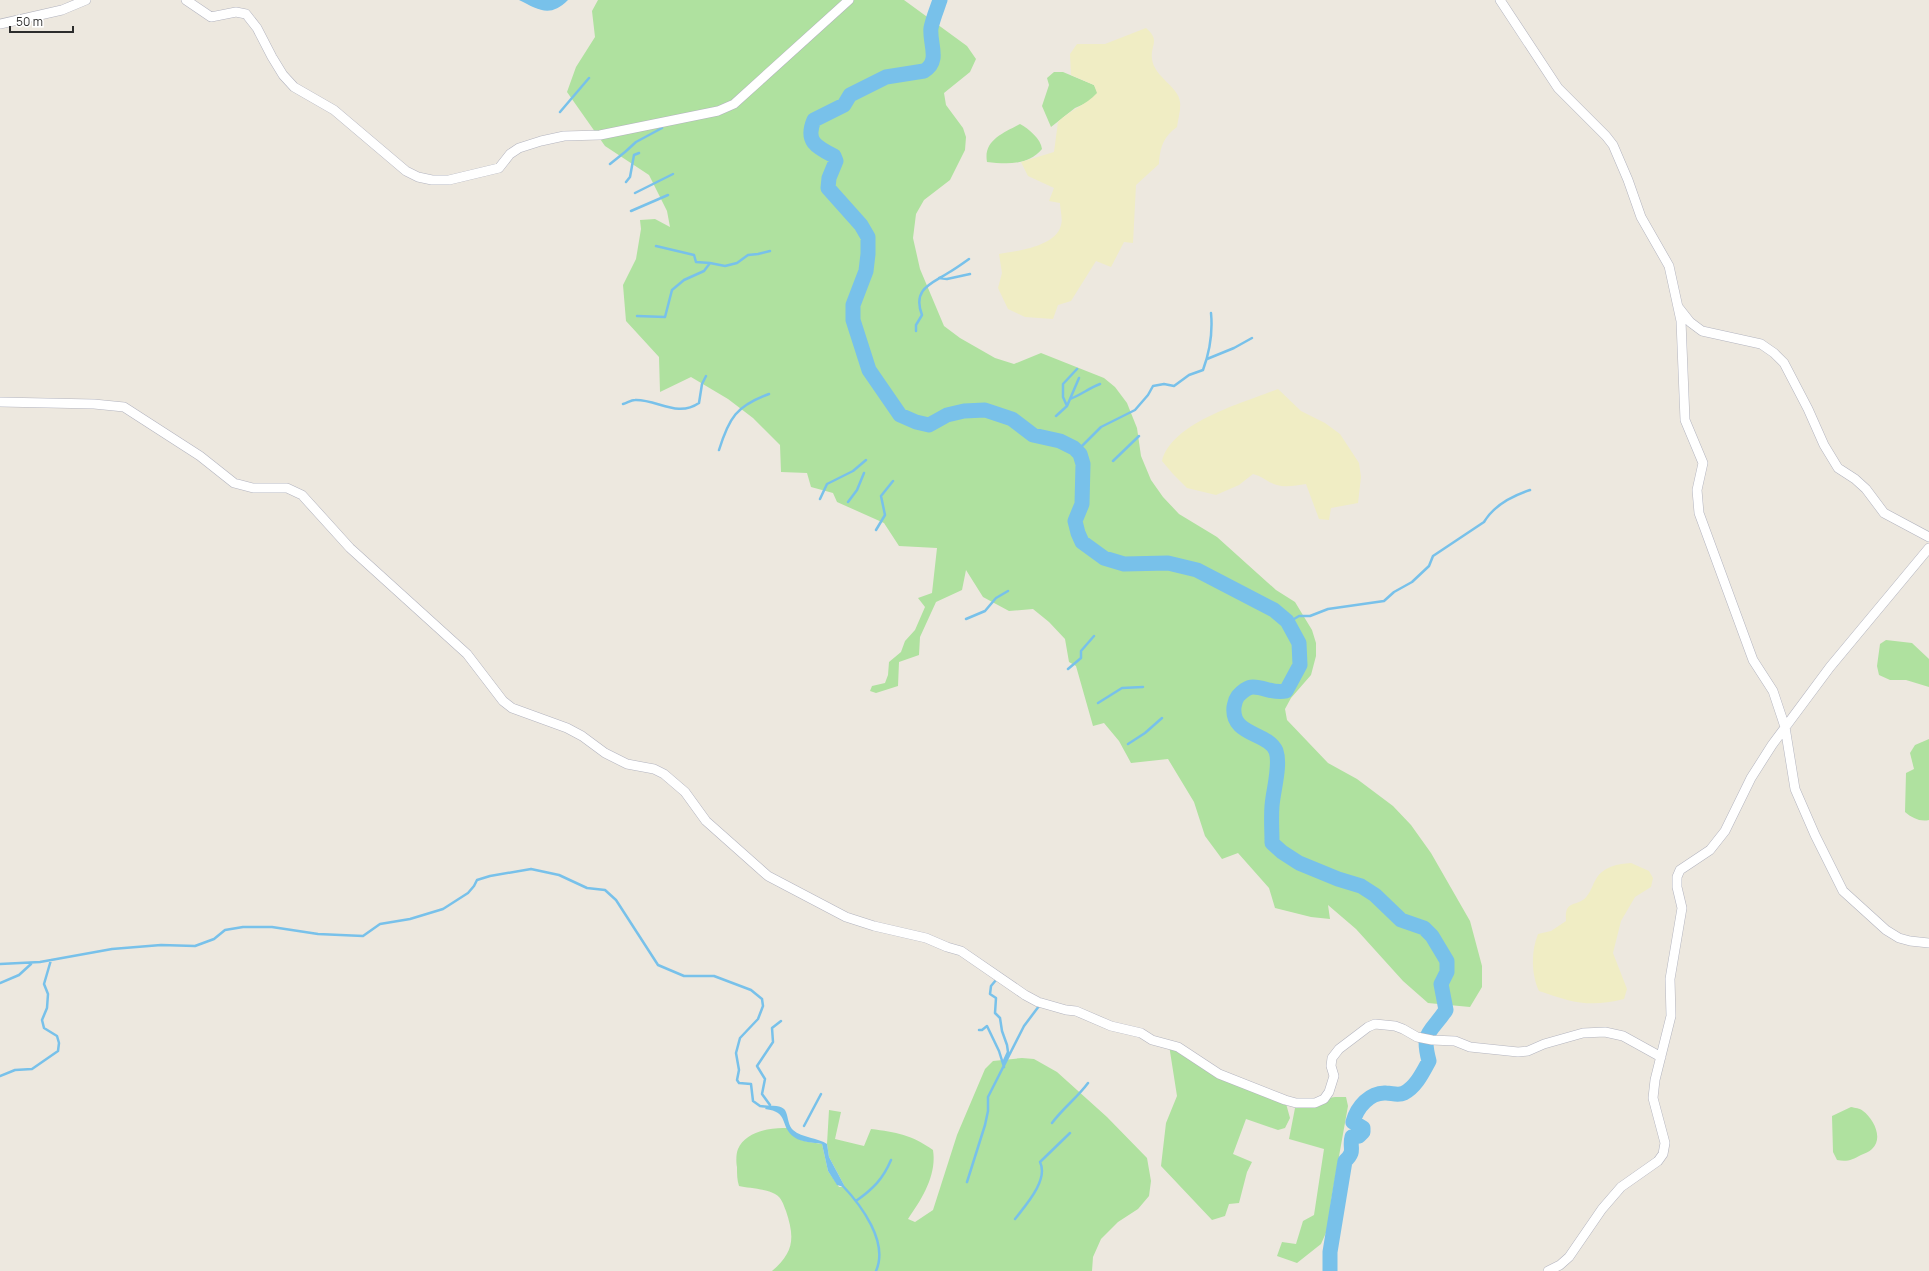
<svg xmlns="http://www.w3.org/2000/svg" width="1929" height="1271" viewBox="0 0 1929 1271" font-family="Manrope,sans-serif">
  <rect width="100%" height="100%" fill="#ede8df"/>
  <path fill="#afe19f" d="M598,0H904L967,46L976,59L970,72L944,93L946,105L963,128L966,137L965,150L950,180L924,200L916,214L913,238L920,269L944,326L960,338L995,358L1014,364L1041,353L1104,378L1115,387L1127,403L1137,428L1141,456L1151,480L1163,497L1179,514L1217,537L1276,590L1295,602L1312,630L1316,643V656L1311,675L1291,698L1285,709L1287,720L1328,763L1357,779L1393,806L1411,825L1431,853L1470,921L1482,966V987L1470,1007L1428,1003L1403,981L1356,929L1328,905L1330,919L1311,917L1275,908L1269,888L1238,853L1222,859L1205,836L1194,802L1168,759L1131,763L1119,741L1104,723L1093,726L1076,666L1069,662L1065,639L1049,622L1033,609L1009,611L983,597L966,570L962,590L936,602L920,637L919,655L899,662L898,686L876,693L870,691L872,686L885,683L888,675L889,662L901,652L905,641L915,630L925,607L918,598L932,593L937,548L899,546L884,523L837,502L833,493L811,487L807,473L781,472L780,445L753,418L728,399L691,377L660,392L659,357L626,321L623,285L636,259L641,229L640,220L655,219L670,227L667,211L649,175L605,146L567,92L576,67L595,37L592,11Z
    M1054,72H1063L1094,85L1098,93L1091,101L1075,108L1051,127L1042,106L1049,85L1047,78Z
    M1020,124C1029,129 1041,139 1042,149C1028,166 1006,164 987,162C983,140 1004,133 1020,124Z
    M1886,640L1912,643L1929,659V687L1906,680H1890L1879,675L1877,666L1880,644Z
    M1929,739V820C1920,822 1912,818 1905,812L1906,773L1914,769L1910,753L1915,745Z
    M1169,1045L1206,1067L1285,1100L1290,1118L1285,1128L1278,1130L1246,1119L1233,1154L1252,1162L1247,1172L1239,1203L1229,1204L1225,1216L1212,1220L1161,1166L1166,1123L1177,1096Z
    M1022,1058L1034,1059L1057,1072L1107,1117L1147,1158L1151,1181L1149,1196L1138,1209L1118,1222L1101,1239L1093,1257L1092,1271H772C794,1252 795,1238 786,1211C783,1204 782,1198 775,1194C767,1189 748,1188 739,1186C737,1180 737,1174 737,1167C736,1162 736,1154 738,1149C745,1132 770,1127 787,1128C798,1142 804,1141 822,1144L828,1171L839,1187H844V1185L829,1157L827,1144L829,1110L841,1112L835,1139L864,1146L871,1129C896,1132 912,1135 933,1150C937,1175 922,1199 908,1219L915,1222L933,1210L957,1135L985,1069L993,1061Z
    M1335,1097H1346L1348,1106L1331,1201L1329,1226L1321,1244L1297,1263L1277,1256L1282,1242L1296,1244L1303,1221L1314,1215L1324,1149L1289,1139L1296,1103Z
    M1851,1107C1855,1108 1860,1108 1863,1111C1873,1118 1884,1138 1872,1149C1869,1152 1865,1153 1861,1155C1852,1160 1847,1162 1837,1160L1833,1152L1832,1116Z"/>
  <path fill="#f0edc4" d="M1146,28C1161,41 1150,45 1152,59C1154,77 1179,87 1180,102C1181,110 1178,119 1177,127C1163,137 1160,148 1159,164L1136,185L1133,243L1124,242L1111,267L1096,261L1071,301L1058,305L1053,319L1025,317L1008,309L998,288L1002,273L999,254C1016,251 1056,247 1061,225C1063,219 1060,209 1060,203L1049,201L1054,188L1028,176L1021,162L1054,152L1058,122C1070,110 1086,105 1097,93L1094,85L1071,75L1070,54L1077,44H1105Z
    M1278,389L1301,411L1325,423L1340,434L1359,463L1361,477L1358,503L1331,508L1329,520L1319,519L1306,484C1297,485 1286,488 1277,485C1268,483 1264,477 1253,474L1239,485L1216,495L1187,488L1173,474L1162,461C1172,422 1243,403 1278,389Z
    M1631,863L1649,871L1653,878L1651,887L1635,897L1621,921L1613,953L1627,989L1624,999C1589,1008 1571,1002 1539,991C1531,974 1531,951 1538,934L1551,931L1566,921C1564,898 1578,908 1587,896C1591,891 1593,884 1596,879C1604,866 1618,864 1631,863Z"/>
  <path fill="#78c1ea" d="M519,0H568C550,18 539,10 519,0Z
    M767,1106C794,1103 783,1119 793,1130C802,1138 819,1138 827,1144L829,1157L844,1185V1187L837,1185L828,1171L822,1144C813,1142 802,1143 794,1137C779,1126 790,1112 765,1109Z"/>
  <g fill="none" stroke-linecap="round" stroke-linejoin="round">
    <path stroke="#78c1ea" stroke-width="2.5" d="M560,112L589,78
      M610,164L625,152L636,142L662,128
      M626,182L630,177L634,155L639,153
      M635,193L673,174
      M631,211L668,195
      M656,246L694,255L696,262L710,263
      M939,278L947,279L970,274
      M637,316L665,317L672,290L684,280L704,271L710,263L725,266L737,263L748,255L758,254L770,251
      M916,331V325L922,315C912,289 931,284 948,273C955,269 962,264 969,259
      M1207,359L1234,348L1252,338
      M1070,399C1081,395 1089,388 1100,384
      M623,404C627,403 631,400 635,400C657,399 677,418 699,403L702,384L706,376
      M1067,406L1079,378
      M1056,416L1067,406L1063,397V384L1077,369
      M719,450C729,418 736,406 769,394
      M1077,451L1101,427L1135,410L1148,395L1153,386L1164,384L1174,386L1189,375L1203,370C1210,351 1213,334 1211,313
      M1113,461L1139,436
      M820,499L827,484L853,471L866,460
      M848,502L857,490L864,473
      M876,530L885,515L881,496L893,481
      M966,619L985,611L996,598L1008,591
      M1292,629L1294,619L1299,616H1310L1328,609L1384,601L1394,592L1412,582L1429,566L1433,556L1484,522C1494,505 1512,496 1530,490
      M1068,669L1081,658V651L1094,636
      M1098,703L1122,688L1143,687
      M1128,744L1145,733L1162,718
      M0,964L40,962L112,949L161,945L195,946L214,939L225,930L243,927H272L318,934L363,936L380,924L410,919L443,909L468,893L474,886L477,880L490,876L531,869L559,875L587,888L605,890L616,900L658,965L684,976H714L751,990L762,999L763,1006L758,1019L740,1038L736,1053L739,1070L737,1080L739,1083L751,1084L753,1101L760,1106L770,1107
      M996,980L991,986L990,994L996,998L995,1013L1000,1018L1002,1031L1007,1045L1008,1052L1003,1063
      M0,983L19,975L31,964
      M979,1030H982L987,1026L999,1051L1004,1067
      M0,1076L15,1070L32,1069L58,1051L59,1043L57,1036L44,1028L42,1020L47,1008L48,994L44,984L51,960
      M770,1105L762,1094L765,1079L757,1066L773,1042L772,1028L781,1021
      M1052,1123C1063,1108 1077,1098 1088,1083
      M804,1126L821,1094
      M967,1182L985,1125L988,1111V1097L1024,1026L1039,1006
      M842,1185C861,1205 889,1242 876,1271
      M856,1201C873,1189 883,1179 891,1160
      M1015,1219C1025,1206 1049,1180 1040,1162L1070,1133"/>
    <path stroke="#78c1ea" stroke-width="15" d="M940,0C937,9 933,18 931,28C929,43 941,61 924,71L886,77L850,95L844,105L814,120C805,141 816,147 834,156L836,161L829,178L828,188L861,225L868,237V254L866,271L853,305V320L869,370L900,415L916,422L929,425L947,415L964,411L985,410L1012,419L1033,435L1060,441L1074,448L1080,454L1083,464L1082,504L1075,521L1078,533L1082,542L1104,558L1124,564L1168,563L1197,570L1274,610L1287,621L1299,643L1300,665L1286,691C1273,694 1265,687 1253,687C1247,687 1242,692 1238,696C1235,700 1235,703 1234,707C1231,736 1268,732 1276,751C1281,765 1273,791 1272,806C1271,818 1272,830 1272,843L1282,852L1299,863L1338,879L1361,886L1375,895L1401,920L1424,928L1432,936L1447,961V972L1441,984L1446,1010C1430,1034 1421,1031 1429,1061C1423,1072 1416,1087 1404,1093C1398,1096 1392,1093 1386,1093C1370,1092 1357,1107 1353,1122L1363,1128V1132L1359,1136L1352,1137C1349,1148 1356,1151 1345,1161L1330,1252V1271"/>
    <defs>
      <path id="street" d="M186,0L211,17L236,12L246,14L257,28L272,57L283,75L294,87L334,110L406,171L418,177L432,180H449L499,168L510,154L519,148L541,141L564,136L600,135L718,111L734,104L849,0
        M1500,0L1558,88L1606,136L1613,145L1628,180L1641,217L1669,266L1681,321L1685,420L1703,463L1697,490L1699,513L1753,660L1773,691L1785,727L1795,789L1815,835L1843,891L1886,930L1899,938L1910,941L1929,943
        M0,24L62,10L86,0
        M1679,308L1690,322L1702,331L1761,344L1774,353L1784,363L1808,409L1824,445L1838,468L1855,479L1866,489L1884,513L1929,537
        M0,402L94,404L124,407L200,456L234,483L253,488H287L302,495L350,548L467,654L503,701L512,708L567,728L582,736L605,753L627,764L654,769L664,774L685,792L706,821L768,876L846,917L874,926L926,938L947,947L961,951L1025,995L1038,1002L1066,1010L1076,1011L1111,1026L1141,1033L1152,1040L1178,1047L1219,1074L1285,1100L1296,1103H1315L1324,1099L1329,1092L1334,1076L1331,1066L1332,1058L1339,1049L1368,1027L1375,1024L1395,1026L1403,1029L1417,1037L1432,1040L1455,1041L1470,1047L1518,1052L1528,1051L1544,1044L1583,1033L1605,1032L1623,1036L1661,1057
        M1548,1271L1560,1265L1569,1257L1602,1209L1621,1187L1658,1161L1663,1154L1665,1143L1653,1098L1655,1080L1671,1016L1670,979L1682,908L1677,887V877L1680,870L1710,850L1725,831L1751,778L1772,745L1830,667L1929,548"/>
    </defs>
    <use href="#street" stroke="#b3b4bf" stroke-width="10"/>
    <use href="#street" stroke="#fff" stroke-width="9"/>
  </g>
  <path d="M10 26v6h63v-6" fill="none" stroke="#2c2c2c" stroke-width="2"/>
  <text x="16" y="26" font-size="12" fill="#2c2c2c" stroke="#ffffff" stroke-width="3" paint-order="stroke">50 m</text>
</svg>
